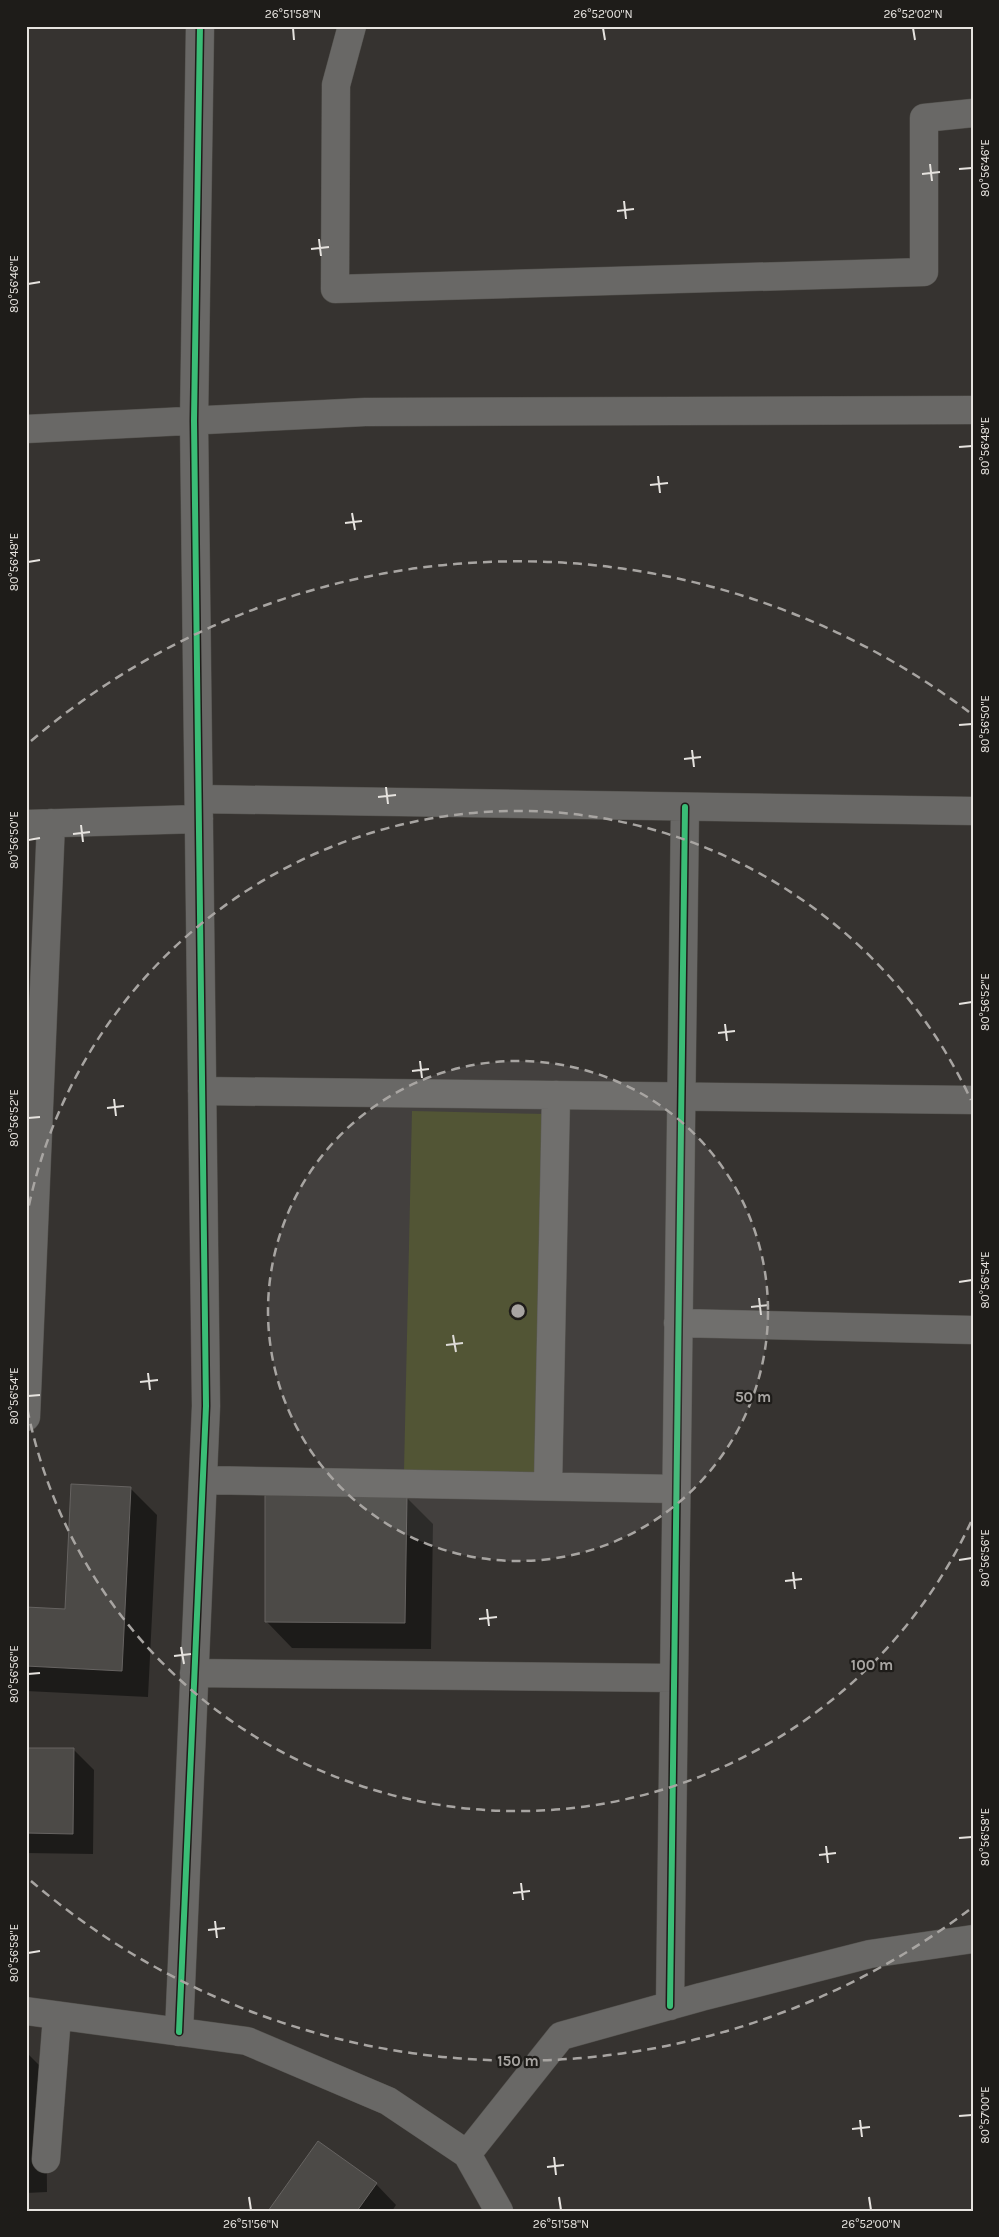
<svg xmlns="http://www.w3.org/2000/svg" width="999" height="2237" viewBox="0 0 999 2237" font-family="Karla,sans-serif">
  <rect width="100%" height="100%" fill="#363330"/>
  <path fill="#474b26" d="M412,1111L545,1114L538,1475L404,1472Z"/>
  <path fill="#0007" d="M130,1488L157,1515L148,1697L26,1691V1609L67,1610Z
    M406,1497L433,1524L431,1649L292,1648L266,1621Z
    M26,1749L74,1750L94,1770L93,1854L26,1853Z
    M26,2052L46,2072L47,2192L26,2193Z
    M376,2184L396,2205L392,2211H270Z"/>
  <path fill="#4c4a47" stroke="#666361" d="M71,1484L131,1487L122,1671L26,1666V1607L65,1609Z
    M265,1495L407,1496L405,1623L265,1622Z
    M26,1748H74L73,1834L26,1833Z
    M318,2141L377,2183L357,2211H268Z"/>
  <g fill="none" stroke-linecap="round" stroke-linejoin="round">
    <defs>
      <path id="minor" d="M352,26L336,85L335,289L924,272V118L973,113
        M26,429L365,412L973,410
        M199,799L973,811
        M26,824L199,819
        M202,1091L973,1100
        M678,1323L973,1330
        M26,1417L51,823
        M203,1480L676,1489
        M548,1486L556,1095
        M194,1673L673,1678
        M670,2006L685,807
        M26,2011L247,2041L388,2101L467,2154L499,2211
        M179,2032L206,1406L194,421L200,26
        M467,2154L561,2036L701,1997L870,1954L973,1939
        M46,2159L57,2016"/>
    </defs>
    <use href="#minor" stroke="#52504c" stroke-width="29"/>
    <use href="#minor" stroke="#696866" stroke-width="28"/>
    <defs>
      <path id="cycleway" d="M670,2006L685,807
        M179,2032L206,1406L194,421L200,26"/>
    </defs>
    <use href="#cycleway" stroke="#1e1c19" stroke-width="9"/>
    <use href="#cycleway" stroke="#3abd76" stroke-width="6"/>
  </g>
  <path fill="none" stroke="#e6e3df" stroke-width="2" d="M293,28L294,40M603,28L605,40M913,28L915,40M930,164L932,181M959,169L972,168M922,174L940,172M624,201L626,219M617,211L634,209M319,239L321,256M311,249L329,247M28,284L40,282M959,447L972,446M658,476L660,493M650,485L668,483M352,513L355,530M345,523L362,521M28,562L40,560M959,725L972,724M692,750L694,767M684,759L701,757M386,787L388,804M378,797L396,795M81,825L83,842M73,834L90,832M28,840L40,838M959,1004L972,1002M725,1024L727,1041M718,1033L735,1031M420,1061L422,1078M412,1071L429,1069M114,1099L116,1116M107,1108L124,1106M28,1118L40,1117M959,1282L972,1280M759,1298L761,1315M751,1307L769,1305M453,1335L456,1352M446,1345L463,1343M148,1373L150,1390M140,1382L158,1380M28,1396L40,1395M959,1560L972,1558M793,1572L795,1589M785,1581L802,1579M487,1609L489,1626M479,1619L497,1617M181,1647L184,1664M174,1656L191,1654M28,1674L40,1673M959,1838L972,1837M826,1846L828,1863M819,1855L836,1853M521,1883L523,1900M513,1893L530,1891M215,1921L217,1938M208,1930L225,1928M28,1953L40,1951M959,2116L972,2115M860,2120L862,2137M852,2129L870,2127M554,2157L556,2175M547,2167L564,2165M249,2197L251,2210M559,2197L561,2210M869,2197L871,2210"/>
  <circle cx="518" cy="1311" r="250" fill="#a8a5a2" fill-opacity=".12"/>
  <g fill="none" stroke="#a8a5a2" stroke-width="2.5" stroke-dasharray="9 6">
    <circle cx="518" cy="1311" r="250"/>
    <path d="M971 1522A500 500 0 0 1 26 1402M26 1220A500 500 0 0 1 971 1100"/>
    <path d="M969 1910A750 750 0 0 1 31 1881M31 741A750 750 0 0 1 969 712"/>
  </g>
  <circle cx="518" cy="1311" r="8" fill="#a8a5a2" stroke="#1e1c19" stroke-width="2.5"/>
  <g font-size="15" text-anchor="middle" font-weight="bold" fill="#a8a5a2" stroke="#1e1c19" stroke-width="4.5" stroke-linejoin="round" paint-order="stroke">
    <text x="753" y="1402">50 m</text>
    <text x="872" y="1670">100 m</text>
    <text x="518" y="2066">150 m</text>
  </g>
  <rect width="999" height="2237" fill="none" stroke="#1e1c19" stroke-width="55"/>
  <rect x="28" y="28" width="944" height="2182" fill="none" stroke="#e6e3df" stroke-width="2"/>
  <g font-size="12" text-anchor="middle" fill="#e6e3df">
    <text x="293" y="18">26°51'58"N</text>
    <text x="603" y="18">26°52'00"N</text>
    <text x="913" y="18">26°52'02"N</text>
    <text transform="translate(985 168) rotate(-90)" y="4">80°56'46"E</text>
    <text transform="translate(14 284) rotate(-90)" y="4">80°56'46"E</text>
    <text transform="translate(985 446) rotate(-90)" y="4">80°56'48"E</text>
    <text transform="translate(14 562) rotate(-90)" y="4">80°56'48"E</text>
    <text transform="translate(985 724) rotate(-90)" y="4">80°56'50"E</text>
    <text transform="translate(14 840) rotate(-90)" y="4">80°56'50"E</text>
    <text transform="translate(985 1002) rotate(-90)" y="4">80°56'52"E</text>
    <text transform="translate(14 1118) rotate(-90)" y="4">80°56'52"E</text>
    <text transform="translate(985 1280) rotate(-90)" y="4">80°56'54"E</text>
    <text transform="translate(14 1396) rotate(-90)" y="4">80°56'54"E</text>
    <text transform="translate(985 1558) rotate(-90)" y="4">80°56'56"E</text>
    <text transform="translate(14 1674) rotate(-90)" y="4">80°56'56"E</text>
    <text transform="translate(985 1837) rotate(-90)" y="4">80°56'58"E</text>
    <text transform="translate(14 1953) rotate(-90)" y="4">80°56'58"E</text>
    <text transform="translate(985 2115) rotate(-90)" y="4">80°57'00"E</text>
    <text x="251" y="2228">26°51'56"N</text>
    <text x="561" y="2228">26°51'58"N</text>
    <text x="871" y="2228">26°52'00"N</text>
  </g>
</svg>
